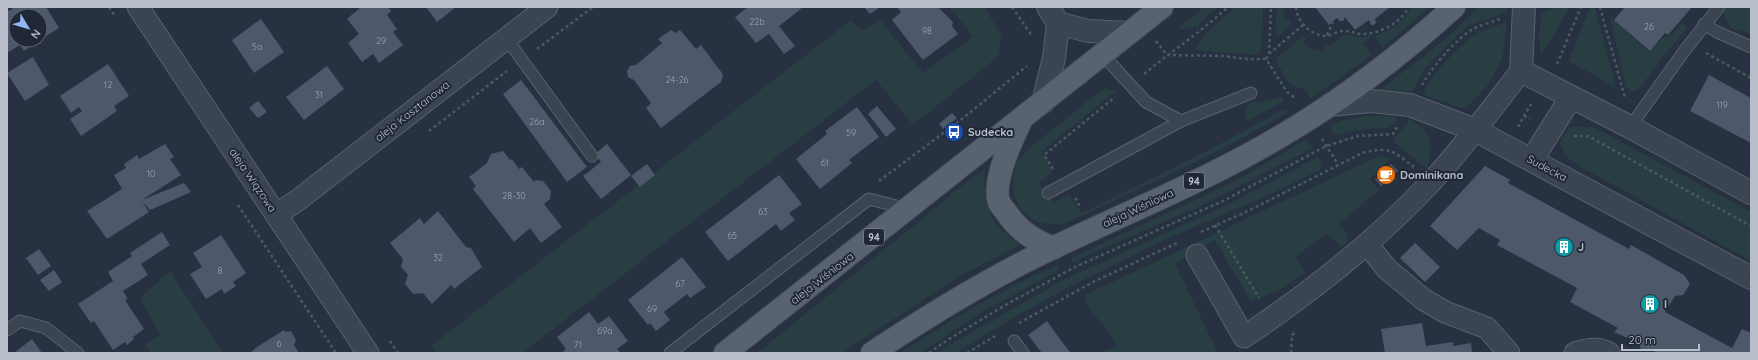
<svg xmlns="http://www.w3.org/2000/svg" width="1758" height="360" viewBox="0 0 1758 360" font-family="Quicksand,sans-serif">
  <rect width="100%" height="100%" fill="#273141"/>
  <path fill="#293e42" d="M950,7H984L1001,34L999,56L913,125L876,80L522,353H437L431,346L851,20L862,30L881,21L923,73L973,37Z
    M1204,7H1218L1197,26L1181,30L1179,27Z
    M1235,7H1263L1262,49L1256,55L1195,50L1202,37Z
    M1277,7H1283L1285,20H1290L1291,24L1279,36H1275Z
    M1412,7H1430L1382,48L1375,36C1391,30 1403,22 1412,7Z
    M1479,7H1507V12L1470,25L1463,30L1426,67L1412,92L1380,90L1447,38Z
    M1555,7H1570L1541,56L1539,38L1541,14Z
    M1590,7H1595L1616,88L1569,61Z
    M1727,7H1751V34L1731,28L1723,12Z
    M1610,17L1649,52L1665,36L1668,38L1682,23L1687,28L1660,60L1640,88L1635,92L1626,88Z
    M1507,22L1503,56L1489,84L1465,109L1424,95C1425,80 1462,43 1475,35C1485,29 1496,26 1507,22Z
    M1344,35L1358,37L1373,36L1363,44L1372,55L1310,99L1306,90L1289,84L1276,61L1277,58L1303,36L1306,38L1304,43L1312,49L1324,51L1325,46H1330Z
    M1104,88L1116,91L1041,152L1052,171L1051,174L1038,183L1054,203L1067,195L1070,196L1082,213L1201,154L1283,110L1287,109L1288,112L1248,135L1196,162L1066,223C1050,226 1033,224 1022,210C1010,196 1010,170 1022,156C1030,146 1042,138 1052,130C1069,116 1087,102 1104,88Z
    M1282,96L1284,101L1247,121C1242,100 1249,104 1266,101C1271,101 1276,98 1282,96Z
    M1366,116H1396L1398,118L1389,128L1358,130L1337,135L1332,132L1330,126L1340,121Z
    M1410,119C1432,133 1434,145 1427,169L1395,143V138Z
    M1575,126L1593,127L1603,132L1751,212V261L1581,167L1565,156L1560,143L1568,128Z
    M1307,139L1313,148L1201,206L1092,253L1073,263L1071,258L1235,181Z
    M1379,156L1392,158L1370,179L1379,190L1339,224C1346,232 1354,241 1341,247L1327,233L1295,257L1305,272L1283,288L1251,302L1215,240L1175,264L1218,353H1098L1118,346L1086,303L1085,295Z
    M1318,157L1323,164L1320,170L1267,196L1173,236L1067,288L1011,319L956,353H938L954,342L1065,279L1227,205Z
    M985,169C983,207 989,223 1020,245L962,275L841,353H757L977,174Z
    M1057,265L1060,270L989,308L920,353H901C951,320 1002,289 1057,265Z
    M170,271L223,353H150L145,344L160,335L140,298Z"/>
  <path fill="#4d586a" d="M15,7H46L59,28L40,40V16H16V40H40L24,51L20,45L7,53V8L9,11Z
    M361,7H388L391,11L387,15L397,29L393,32L403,45L379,63L373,54L362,62L348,43L359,34L347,19Z
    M426,7H456L437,22Z
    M748,7H800L801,9L779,26L795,46L784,54L769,34L756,43L735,17Z
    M864,7H880L870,14Z
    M897,7H938L953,22L952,26L958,34L923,60L892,20L901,12Z
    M1315,7H1390L1375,19L1376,23L1373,25H1371L1369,20L1355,30L1345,17L1343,21H1340L1337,18L1329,25Z
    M1625,7H1692L1668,35L1665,33L1650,51L1614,20Z
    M261,19L284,52L254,73L232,40Z
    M671,30L675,33L680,30L696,49L701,45L722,73L723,77L721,82L661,128L646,108L651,103L634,80L628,77L627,71L630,66L636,65L662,43L658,39Z
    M33,57L49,85L25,101L7,73Z
    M108,64L129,96L114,106L117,111L81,136L70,119L82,111L79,107L71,113L60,96Z
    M327,66L344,89L304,120L286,97Z
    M1709,75L1751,98V143L1690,111Z
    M521,80L587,167L567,182L503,94Z
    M258,101L267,112L258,118L249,108Z
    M877,106L896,129L886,137L868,114Z
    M857,107L879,137L849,160L852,163L820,189L796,159L827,134L825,131Z
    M952,113L957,118L943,129L939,124Z
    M165,144L174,157L170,159L181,175L142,200L184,183L191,192L150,210L142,201L149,212L107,239L87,211L122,189L114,175L126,168L124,164L137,155L139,159Z
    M607,144L631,175L601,199L583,176L601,162L595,154Z
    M503,151L510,160L512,159L519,169L522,167L534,182L535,180L543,181L551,191L550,199L544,204L562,227L541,243L530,228L514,242L473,189L476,186L469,177L487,163L491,154Z
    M647,164L655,175L640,187L631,176Z
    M1391,164L1398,171L1381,186L1375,179Z
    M1485,166L1510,180L1508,183L1629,249L1631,245L1684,275L1690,284L1683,295L1675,296L1665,312L1732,348L1742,329L1751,333V353H1657L1652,350L1644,351L1640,348L1639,343L1614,332L1618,328L1570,302L1577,288L1497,245L1500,240L1479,228L1457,250L1430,226Z
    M779,175L802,204L789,213L795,220L781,231L776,224L728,261L705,232Z
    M438,211L466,247L471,248L482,267L454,289L451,285L432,304L423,293L413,294L405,284L408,275L401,267L403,259L390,243L420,218L424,224Z
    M162,232L170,245L141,264L148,275L123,291L128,299L125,300L144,329L133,337L134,339L127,345L125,342L113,350L94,321L91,323L78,304L113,281L108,272L132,256L130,253Z
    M221,235L246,273L233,282L236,286L224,294L222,289L206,299L190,274L202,267L193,253Z
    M1415,243L1440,267L1425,282L1400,258Z
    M39,249L51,266L38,275L26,258Z
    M682,257L706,287L690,298L687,294L664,312L670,320L656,331L650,323L648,325L628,300Z
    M54,270L62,282L49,291L40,280Z
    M589,312L598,324L609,316L628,341L617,349L621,353H561L566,349L557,337Z
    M1047,321L1059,338L1071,353H1042L1028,335Z
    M1422,323L1426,346L1453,342V346L1471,343L1472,353H1385L1381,329Z
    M284,330L285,332L291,331L296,340L294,345L299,353H250L257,347Z
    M32,339L42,353H14Z"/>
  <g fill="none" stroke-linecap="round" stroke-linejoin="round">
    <defs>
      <path id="service" d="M1704,24L1717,32L1751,47
        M506,38L592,156
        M1181,121L1251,93
        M1630,127L1685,50L1719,7
        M1048,193L1181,121L1146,102L1102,54
        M7,330L20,321L46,328L78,353
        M1014,341L1023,353
        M670,353L869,199L908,209"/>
      <path id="minor" d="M138,7L368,353
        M276,215L298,200L547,7
        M1367,244L1387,269L1423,299L1445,312L1487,328L1509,353
        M1197,255L1244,337C1311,292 1376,241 1431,182C1464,147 1492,108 1521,71
        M1575,353C1586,349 1599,347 1609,353"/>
      <path id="tertiary" d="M1524,7L1521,71L1630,127L1751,193
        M1058,23L1088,31L1129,33
        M1043,102L1054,58L1058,23L1048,7
        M1330,105L1371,101L1410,105L1475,130L1751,278
        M1532,160L1571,97"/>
      <path id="primary" d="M1020,123C1011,142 992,181 999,202C1000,205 1004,209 1006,212C1018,230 1033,241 1054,248
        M725,353L1162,7
        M872,353C923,319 975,287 1030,259C1117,216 1208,181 1291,130C1349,95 1403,53 1454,7"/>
    </defs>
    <use href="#service" stroke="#59616e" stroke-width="13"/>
    <use href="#minor" stroke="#59616e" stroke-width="23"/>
    <use href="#tertiary" stroke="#59616e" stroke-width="24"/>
    <use href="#primary" stroke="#454c5a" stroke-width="24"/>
    <path stroke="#475b5f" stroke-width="2.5" stroke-dasharray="3 3" stroke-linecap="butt" d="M109,7L115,16
      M1012,7L1032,36
      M1296,7C1297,22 1311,36 1327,36C1332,35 1339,30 1344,31C1351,31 1356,34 1363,34C1380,34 1401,22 1409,7
      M1600,7L1625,98
      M1327,35L1333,22
      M1156,41L1167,55
      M537,49L593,7
      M1706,53L1751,78
      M1269,54L1303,25
      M1167,55L1223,56L1246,59H1266L1287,92L1295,98
      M1266,59L1269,54L1271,7
      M1557,64L1581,7
      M1144,74C1172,51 1202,31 1228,7
      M1422,85C1431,68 1456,39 1473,29C1481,25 1491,22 1500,19
      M1524,116L1530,119
      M1518,127L1531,104
      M429,131L507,71
      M1574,136H1588L1751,226
      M1322,139L1338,164
      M1053,169L1044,155L1115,97
      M879,181L962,119L1027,66
      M1075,198L1081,208
      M238,205L336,353
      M1215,225L1259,298
      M1201,232L1250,210L1362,153C1390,146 1393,151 1414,167
      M1019,323L1095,281L1177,243
      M390,341L398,353
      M929,353L949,339L1009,303L1075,267L1225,200L1326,146L1358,136L1393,134L1397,127
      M967,353L995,336
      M1291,353L1292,335L1295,333"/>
    <use href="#service" stroke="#3b4451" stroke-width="11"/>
    <use href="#minor" stroke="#3b4451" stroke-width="21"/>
    <use href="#tertiary" stroke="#3b4451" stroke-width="22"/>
    <use href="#primary" stroke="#596370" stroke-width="22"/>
  </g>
  <defs>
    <symbol id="bus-disc" viewBox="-11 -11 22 22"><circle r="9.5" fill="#1a4fb4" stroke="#202836"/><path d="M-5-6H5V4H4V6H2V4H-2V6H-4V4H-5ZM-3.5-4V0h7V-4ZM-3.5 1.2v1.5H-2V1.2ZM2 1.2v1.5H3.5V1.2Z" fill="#fff"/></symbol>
    <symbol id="cafe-disc" viewBox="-11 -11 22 22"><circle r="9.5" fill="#e8710a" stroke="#202836"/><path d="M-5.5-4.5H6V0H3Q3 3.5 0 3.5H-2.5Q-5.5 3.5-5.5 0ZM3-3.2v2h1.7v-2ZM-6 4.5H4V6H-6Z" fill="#fff"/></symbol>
    <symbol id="building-disc" viewBox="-11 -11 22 22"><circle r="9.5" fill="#0f9aa8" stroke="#202836"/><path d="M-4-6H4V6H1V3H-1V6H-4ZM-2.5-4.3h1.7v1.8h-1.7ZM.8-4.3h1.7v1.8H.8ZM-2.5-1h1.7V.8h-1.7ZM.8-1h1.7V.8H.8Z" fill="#fff"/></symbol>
  </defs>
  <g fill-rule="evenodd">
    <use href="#bus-disc" x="943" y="121" width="22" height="22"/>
    <use href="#cafe-disc" x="1375" y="164" width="22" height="22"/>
    <use href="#building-disc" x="1553" y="236" width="22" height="22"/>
    <use href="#building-disc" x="1639" y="293" width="22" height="22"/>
  </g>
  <g text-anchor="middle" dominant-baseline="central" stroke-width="4" stroke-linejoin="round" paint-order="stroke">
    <g font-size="9" fill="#9da5b3">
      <text x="757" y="21">22b</text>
      <text x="1649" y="26">26</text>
      <text x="927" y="30">98</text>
      <text x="381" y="40">29</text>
      <text x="257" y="46">5a</text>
      <text x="677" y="79">24-26</text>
      <text x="108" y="84">12</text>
      <text x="319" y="94">31</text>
      <text x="1722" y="104">119</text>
      <text x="537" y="121">26a</text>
      <text x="851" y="132">59</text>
      <text x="825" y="162">61</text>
      <text x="151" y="173">10</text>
      <text x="514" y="195">28-30</text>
      <text x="763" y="211">63</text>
      <text x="732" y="235">65</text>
      <text x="438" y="257">32</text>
      <text x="220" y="270">8</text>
      <text x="680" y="283">67</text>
      <text x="652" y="308">69</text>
      <text x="605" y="330">69a</text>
      <text x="279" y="343">6</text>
      <text x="578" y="344">71</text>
    </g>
    <g fill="#202836" stroke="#8a929e" stroke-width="1">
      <rect x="1184" y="173" width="20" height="16" rx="3"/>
      <rect x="864" y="229" width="20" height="16" rx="3"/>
    </g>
    <g font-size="10" font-weight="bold" fill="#b8bfcb">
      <text x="1194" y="181">94</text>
      <text x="874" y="237">94</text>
    </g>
    <g font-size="11" fill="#b8bfcb" stroke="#202836">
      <text transform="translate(412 111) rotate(-38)">aleja Kasztanowa</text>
      <text transform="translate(1547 168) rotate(28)">Sudecka</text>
      <text transform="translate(253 180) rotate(56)">aleja Wiązowa</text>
      <text transform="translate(1138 208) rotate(-25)">aleja Wiśniowa</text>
      <text transform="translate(822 278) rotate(-38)">aleja Wiśniowa</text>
    </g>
    <g font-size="11" font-weight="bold" fill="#b8bfcb" stroke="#202836" text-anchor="start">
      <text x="968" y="132">Sudecka</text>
      <text x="1400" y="175">Dominikana</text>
      <text x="1578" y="247">J</text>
      <text x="1664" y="304">I</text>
    </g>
  </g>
  <rect width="1758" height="360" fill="none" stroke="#b8bfcb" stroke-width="16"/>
  <g transform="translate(28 28) rotate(128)"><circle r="19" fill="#202836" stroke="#5d6472"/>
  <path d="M0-3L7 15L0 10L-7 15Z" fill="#93b6f5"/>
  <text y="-6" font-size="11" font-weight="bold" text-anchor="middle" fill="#b8bfcb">N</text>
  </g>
  <path d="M1622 344v6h77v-6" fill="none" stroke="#b8bfcb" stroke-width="2"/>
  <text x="1628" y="344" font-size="12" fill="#b8bfcb" stroke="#202836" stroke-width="3" paint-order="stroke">20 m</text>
</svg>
